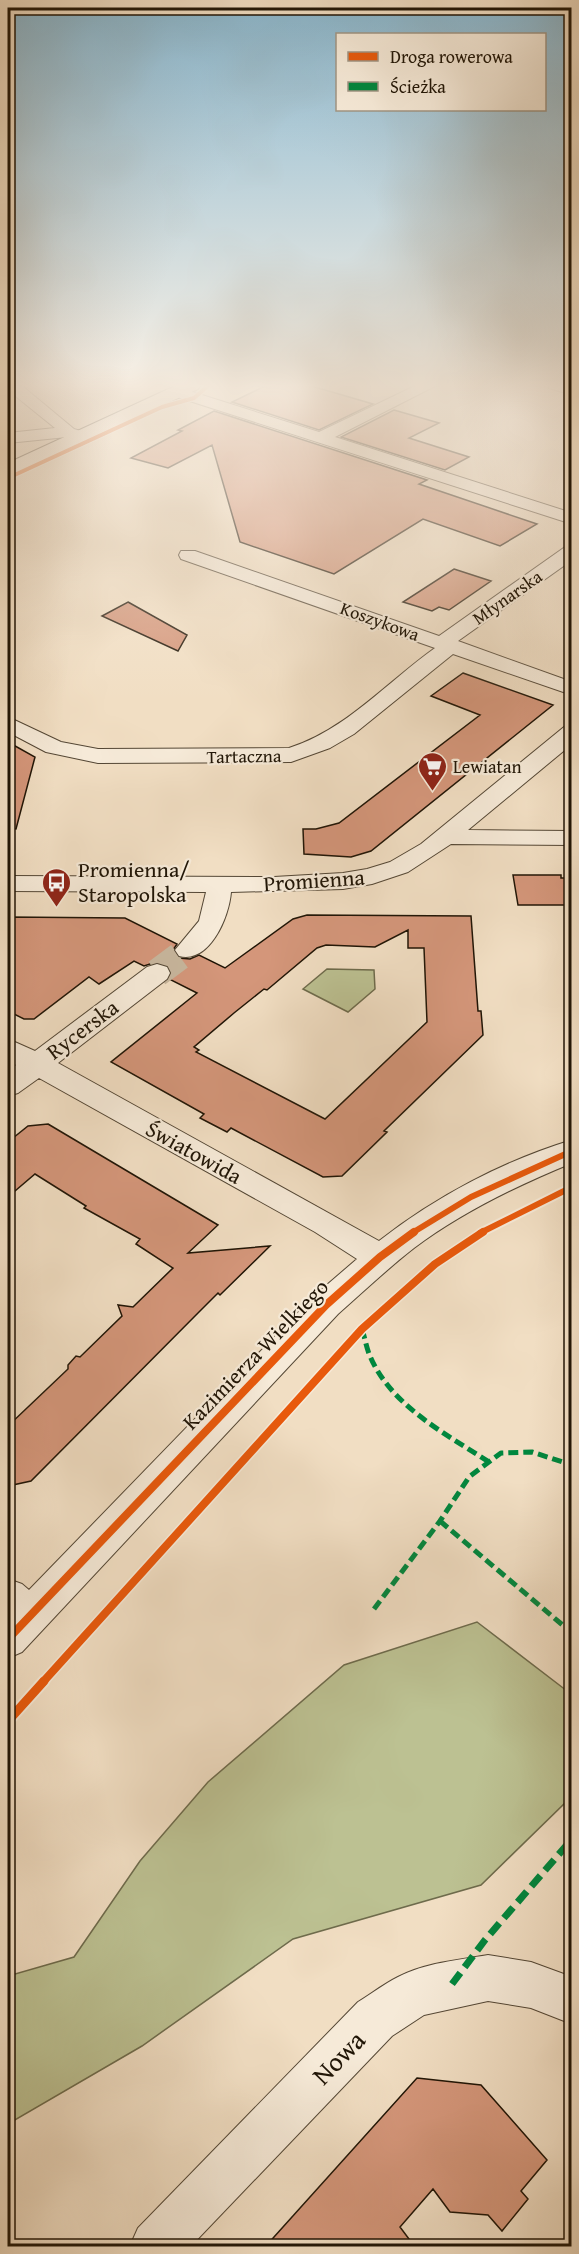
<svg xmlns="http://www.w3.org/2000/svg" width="579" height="2254" viewBox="0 0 579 2254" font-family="'Gentium Book Plus',serif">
  <rect width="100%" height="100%" fill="#f1dec3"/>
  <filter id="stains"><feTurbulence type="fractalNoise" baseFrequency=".00333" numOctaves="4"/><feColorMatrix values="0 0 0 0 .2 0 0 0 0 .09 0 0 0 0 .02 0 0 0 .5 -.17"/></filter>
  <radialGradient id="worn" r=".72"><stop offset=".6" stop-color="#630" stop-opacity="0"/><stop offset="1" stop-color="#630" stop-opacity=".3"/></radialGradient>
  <path fill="#bcc192" stroke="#6e6b4c" stroke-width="1.5" d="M327,969L374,970L375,989L348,1012L303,989Z
    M477,1622L571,1694L572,1789L570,1798L481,1885L293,1939L142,2046L8,2124V1976L74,1957L140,1861L208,1782L344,1665Z"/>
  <path fill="#d4967a" stroke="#201506" stroke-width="1.5" fill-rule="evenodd" d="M267,385H308L373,404L319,430L232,402Z
    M394,410L439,423L409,438L469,457L445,470L341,437Z
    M214,411L427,480L419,484L537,524L500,546L423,519L334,574L240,542L212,445L168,468L131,458L182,431L178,430Z
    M454,569L491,581L449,610L439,607L432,611L403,602Z
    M128,602L187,635L178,651L102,616Z
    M463,673L553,705L371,851L351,857L304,854L303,829H316L339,823L480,715L431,696Z
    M8,742L35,757L16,829L8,828Z
    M513,875H561V878H572V905H518Z
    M307,915L471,916L478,1011H481L483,1035L384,1131L387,1132L342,1176L323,1177L231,1128L227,1132L200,1118L204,1114L111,1062L197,993L169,979L172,972L168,965L156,962L144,966L134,961L99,984L89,977L34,1019H24L8,1011V917L125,918L177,944L173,950L179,958L190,959L199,955L225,968L293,919ZM408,930V948H424L427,1022L325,1119L196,1052L199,1050L194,1047L234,1013L264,989L267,990L317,948L326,945L375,947Z
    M48,1124L218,1225L188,1253L270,1246L220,1295L218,1293L198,1313L31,1481L8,1486V1426L68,1369V1365L76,1356L80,1357L122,1316L118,1305L133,1307L173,1268L136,1244L140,1239L84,1208L86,1206L35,1174L8,1197V1142L28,1126Z
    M417,2078L481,2085L547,2160L521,2191L528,2199L502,2231L488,2215L450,2212L433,2189L400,2227L415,2247H265Z"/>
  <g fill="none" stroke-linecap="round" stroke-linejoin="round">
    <path stroke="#c7b69d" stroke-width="28" stroke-dasharray="28 14" stroke-linecap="butt" d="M157,973L188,950"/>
    <defs>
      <path id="street" d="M8,385H21L74,429L87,433L89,436L81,441L67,437L8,443V433L55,428L8,390Z
        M417,385H437L335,437L572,513V524L171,395L169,392L177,387L183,389L319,432Z
        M547,385H572V395L549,388Z
        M572,546V560L458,641L572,682V695L453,654L354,734L330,748L291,762L98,763L46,752L8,732V717L61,742L98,749L289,748C346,730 387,682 435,648L181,559L179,555L181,551H195L439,636L565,547Z
        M572,725V744L468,830L572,831V845L451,844L408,872L372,884L343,889L231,892C229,918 209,964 179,956L175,950L199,921L206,892L8,891V876L274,877L343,873L367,869L390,862L421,844L564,727Z
        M157,964L167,967L170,973L167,979L58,1063L379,1241C435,1197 503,1161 572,1140V1163C516,1186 462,1212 414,1248C387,1269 363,1292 338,1314L22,1652L8,1658V1579L22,1584L29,1590L314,1296L357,1259L315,1232L39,1078L18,1093L8,1096V1072L16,1065L8,1060V1039L35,1051L147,967Z
        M488,1955L531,1962L572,1977V2024L531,2008L488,2001L424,2015L392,2036L191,2246H130L138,2228L358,2002C371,1994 384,1984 398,1977C425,1963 458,1960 488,1955Z"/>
      <path id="secondary" d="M177,385H200L198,389L8,476V463Z"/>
    </defs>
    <use href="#street" stroke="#544735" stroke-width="2"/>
    <use href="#secondary" stroke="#201506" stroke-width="2"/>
    <use href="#street" fill="#f6ead8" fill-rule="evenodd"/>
    <use href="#secondary" fill="#f6ead8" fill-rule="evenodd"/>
    <path stroke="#00873e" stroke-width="5" stroke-dasharray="10 5" stroke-linecap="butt" d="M362,1329C365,1338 366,1347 370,1356C391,1406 446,1434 489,1462
      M440,1521L572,1633
      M374,1609L440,1521L469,1477L501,1453L532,1452L572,1465"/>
    <path stroke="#00873e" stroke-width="7" stroke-dasharray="14 7" stroke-linecap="butt" d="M452,1984L485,1940L572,1839"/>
    <defs>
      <path id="cycleway-far3" d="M8,478L162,407L194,398L209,385"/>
      <path id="cycleway-far2" d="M412,1233L471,1197L572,1151
        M480,1233L572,1187"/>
      <path id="cycleway-far1" d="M8,1639L326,1305L380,1257L414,1232
        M43,1682L362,1329L435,1264L483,1232"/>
      <path id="cycleway" d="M8,1721L44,1681"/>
    </defs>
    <use href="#cycleway-far3" stroke="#f6ead8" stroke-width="6"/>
    <use href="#cycleway-far2" stroke="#f6ead8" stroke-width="10"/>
    <use href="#cycleway-far1" stroke="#f6ead8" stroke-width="11"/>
    <use href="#cycleway" stroke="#f6ead8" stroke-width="13"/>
    <use href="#cycleway-far3" stroke="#e8590c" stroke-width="4"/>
    <use href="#cycleway-far2" stroke="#e8590c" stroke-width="6"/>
    <use href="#cycleway-far1" stroke="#e8590c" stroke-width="8"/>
    <use href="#cycleway" stroke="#e8590c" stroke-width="9"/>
  </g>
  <linearGradient id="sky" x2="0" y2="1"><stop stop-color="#89b8d1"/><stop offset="0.55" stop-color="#f9f0e4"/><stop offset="1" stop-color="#f9f0e4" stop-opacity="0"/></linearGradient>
  <rect width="579" height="701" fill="url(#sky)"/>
  <defs>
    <symbol id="supermarket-pin" viewBox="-11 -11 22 30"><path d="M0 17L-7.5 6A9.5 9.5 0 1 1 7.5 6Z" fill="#8f2418" stroke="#f6ead8"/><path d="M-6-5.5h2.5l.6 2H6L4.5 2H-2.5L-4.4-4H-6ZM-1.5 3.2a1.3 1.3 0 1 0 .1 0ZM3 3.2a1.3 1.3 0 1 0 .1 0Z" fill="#fff"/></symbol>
    <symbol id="bus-pin" viewBox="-11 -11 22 30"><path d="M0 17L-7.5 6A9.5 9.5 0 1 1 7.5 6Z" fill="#8f2418" stroke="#f6ead8"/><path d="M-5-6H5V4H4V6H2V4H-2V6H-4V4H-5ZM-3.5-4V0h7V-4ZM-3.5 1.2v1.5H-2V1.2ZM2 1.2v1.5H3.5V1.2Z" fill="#fff"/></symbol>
  </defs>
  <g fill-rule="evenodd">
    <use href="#supermarket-pin" x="416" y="750" width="33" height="45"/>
    <use href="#bus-pin" x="40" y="866" width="33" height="45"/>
  </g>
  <g text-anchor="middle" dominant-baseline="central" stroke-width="4.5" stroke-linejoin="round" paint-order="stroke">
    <g font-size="18" fill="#201506" stroke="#f6ead8">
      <text transform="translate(507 597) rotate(-35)">Młynarska</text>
      <text transform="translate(380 621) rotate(20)">Koszykowa</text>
      <text transform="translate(244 756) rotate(-1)">Tartaczna</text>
    </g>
    <g font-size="18" fill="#201506" stroke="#f6ead8" text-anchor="start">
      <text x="453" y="766">Lewiatan</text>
    </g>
    <g font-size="22" fill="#201506" stroke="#f6ead8" text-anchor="start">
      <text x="78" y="869">Promienna/<tspan x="78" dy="25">Staropolska</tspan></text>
    </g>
    <g font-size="22" fill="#201506" stroke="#f6ead8">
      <text transform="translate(314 880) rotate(-4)">Promienna</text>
      <text transform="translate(82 1029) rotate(-37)">Rycerska</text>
      <text transform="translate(194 1152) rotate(29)">Światowida</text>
      <text transform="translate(255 1354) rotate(-46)">Kazimierza Wielkiego</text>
    </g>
    <g font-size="27" fill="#201506" stroke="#f6ead8">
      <text transform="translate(338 2057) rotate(-46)">Nowa</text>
    </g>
  </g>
  <rect width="579" height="2254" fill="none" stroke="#f1dec3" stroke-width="30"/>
  <rect x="9" y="9" width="561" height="2236" fill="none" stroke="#201506" stroke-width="3"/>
  <rect x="15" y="15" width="549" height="2224" fill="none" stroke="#201506" stroke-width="1.5"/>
  <rect x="336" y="33" width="210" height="78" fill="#f6ead8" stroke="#a09584" stroke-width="1.5"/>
  <rect x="348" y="52" width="30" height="9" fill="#e8590c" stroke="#a09584" stroke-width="1.5"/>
  <text x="390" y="63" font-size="18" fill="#201506">Droga rowerowa</text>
  <rect x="348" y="82" width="30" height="9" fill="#00873e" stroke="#a09584" stroke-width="1.5"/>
  <text x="390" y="93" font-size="18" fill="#201506">Ścieżka</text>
  <rect width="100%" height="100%" filter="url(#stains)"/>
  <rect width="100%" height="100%" fill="url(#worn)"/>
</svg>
